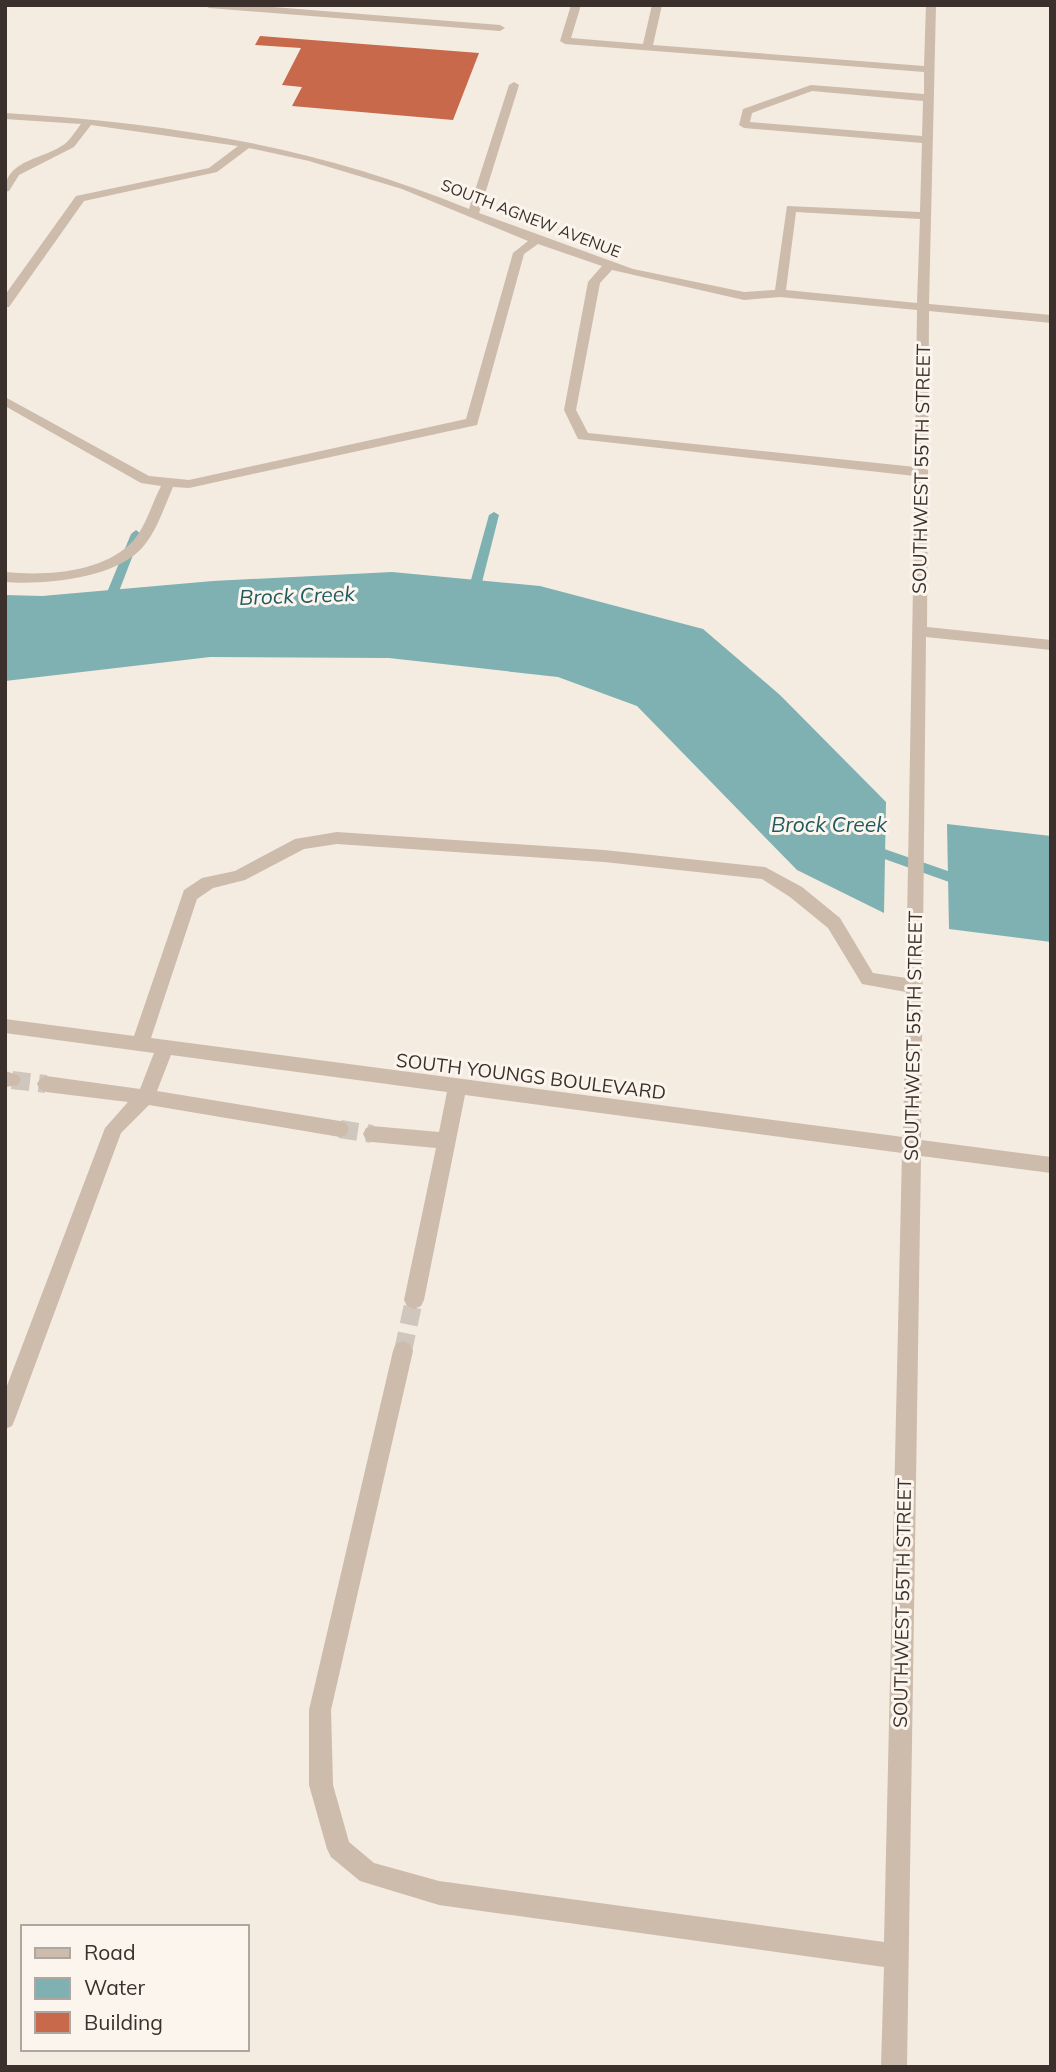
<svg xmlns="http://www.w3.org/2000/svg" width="1056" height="2072" viewBox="0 0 1056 2072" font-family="Mulish,sans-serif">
  <rect width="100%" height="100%" fill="#f4ebe1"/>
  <path fill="#7fb0b2" d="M392,572L540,586L703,629L780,695L886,802L884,913L797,870L637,706L558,677L389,658L210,657L5,681V595L42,596L213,581Z
    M947,824L1051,836V942L949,929Z"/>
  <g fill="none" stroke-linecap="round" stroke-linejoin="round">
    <path fill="#7fb0b2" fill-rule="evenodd" d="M494,512L499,515L478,598L472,602L466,598L489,515Z
      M136,530L141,534L113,607L111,610H103L101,607L131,534Z
      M867,843L971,879L973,883L966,888L862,851L861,848Z"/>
  </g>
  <path fill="#c8694b" d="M260,36L479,53L453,120L292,106L302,87L282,85L301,48L255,45Z"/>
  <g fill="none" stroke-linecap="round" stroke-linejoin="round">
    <path stroke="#cfc6bd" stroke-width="18" stroke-dasharray="18 9" stroke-linecap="butt" d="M12,1080L46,1084
      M340,1129L372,1134
      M403,1351L414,1300"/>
    <path fill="#cdbbac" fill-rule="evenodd" d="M204,5H248L500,25L505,28L500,31L209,8Z
      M571,5H581L571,38L643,44L652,5H662L653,45L924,66L926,5H936L929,304L1051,315V323L929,311L927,627L1051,640V650L926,637L921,1140L1051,1157V1173L921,1156L907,2067H881L884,1967L439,1905L360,1881L331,1857L327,1849L309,1785V1710L393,1351L396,1344L403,1341L410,1344L413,1351L331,1710L333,1785L349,1842L374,1863L439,1881L884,1942L902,1153L465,1095L424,1300L421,1306L414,1309L407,1306L404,1300L436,1148L372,1142L366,1140L363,1134L366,1128L372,1126L439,1132L447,1092L171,1055L157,1091L340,1121L346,1123L349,1129L346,1135L340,1137L149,1105L121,1133L15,1419L12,1426L5,1429V1391L105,1128L128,1102L46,1092L40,1089L37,1084L40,1079L46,1076L140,1089L154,1053L5,1033V1019L134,1036L184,890L202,878L235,871L295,839L337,832L604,850L765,867L802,887L840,918L873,973L906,978L915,476L578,439L564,410L588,282L602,266L538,244L524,254L477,425L189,488L173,487C164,507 156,534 140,550C111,579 44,585 5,582V572C45,576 100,573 130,544C145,530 152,503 161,486L141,483L5,406V397L149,476L189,480L466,419L513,253L528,241L402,189L309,161L249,148L217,172L84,201L9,307H5V295L76,196L209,168L238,146L91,125L74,147L19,175L9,191L5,192C5,158 46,160 67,142C72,137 77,129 81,124L5,119V113C169,123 316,146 469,209L509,85L514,82L519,85L479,213L633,269L744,292L775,290L787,206L920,212L922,143L744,128L739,125L743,109L811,85L924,94V72L565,44L560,41ZM812,91L923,101L922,136L750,122L752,113ZM796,212L920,219L917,303L786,290ZM612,270L744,300L780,297L917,310L915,467L588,433L576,410L600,283ZM337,844L604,862L762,879L790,897L828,928L862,984L906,992L903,1137L151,1038L197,899L213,888L245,880L304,849Z
      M5,1071L18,1075L21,1080L18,1085L5,1087Z"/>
  </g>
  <g text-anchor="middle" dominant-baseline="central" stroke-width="6" stroke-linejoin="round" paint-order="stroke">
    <g font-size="16" fill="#3b302b" stroke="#fbf5ee">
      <text transform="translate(531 218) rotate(21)">SOUTH AGNEW AVENUE</text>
    </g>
    <g font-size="19" fill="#3b302b" stroke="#fbf5ee">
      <text transform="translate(921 469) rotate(-89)">SOUTHWEST 55TH STREET</text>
      <text transform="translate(913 1036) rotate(-89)">SOUTHWEST 55TH STREET</text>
      <text transform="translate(531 1076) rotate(7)">SOUTH YOUNGS BOULEVARD</text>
      <text transform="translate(902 1603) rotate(-89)">SOUTHWEST 55TH STREET</text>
    </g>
    <g font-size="21" font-style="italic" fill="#1f5a5e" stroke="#fbf5ee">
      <text transform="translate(297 595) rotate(-2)">Brock Creek</text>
      <text x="829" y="824">Brock Creek</text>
    </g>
  </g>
  <rect width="1056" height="2072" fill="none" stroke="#3b302b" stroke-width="14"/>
  <rect x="21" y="1925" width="228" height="126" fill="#fbf5ee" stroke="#aea6a0" stroke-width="2"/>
  <rect x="35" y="1948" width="35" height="10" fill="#cdbbac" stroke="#aea6a0" stroke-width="2"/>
  <text x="84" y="1960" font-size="21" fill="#3b302b">Road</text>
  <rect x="35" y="1978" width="35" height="21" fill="#7fb0b2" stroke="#aea6a0" stroke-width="2"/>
  <text x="84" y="1995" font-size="21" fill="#3b302b">Water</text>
  <rect x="35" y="2012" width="35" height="21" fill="#c8694b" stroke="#aea6a0" stroke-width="2"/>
  <text x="84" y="2030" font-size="21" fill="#3b302b">Building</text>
</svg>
